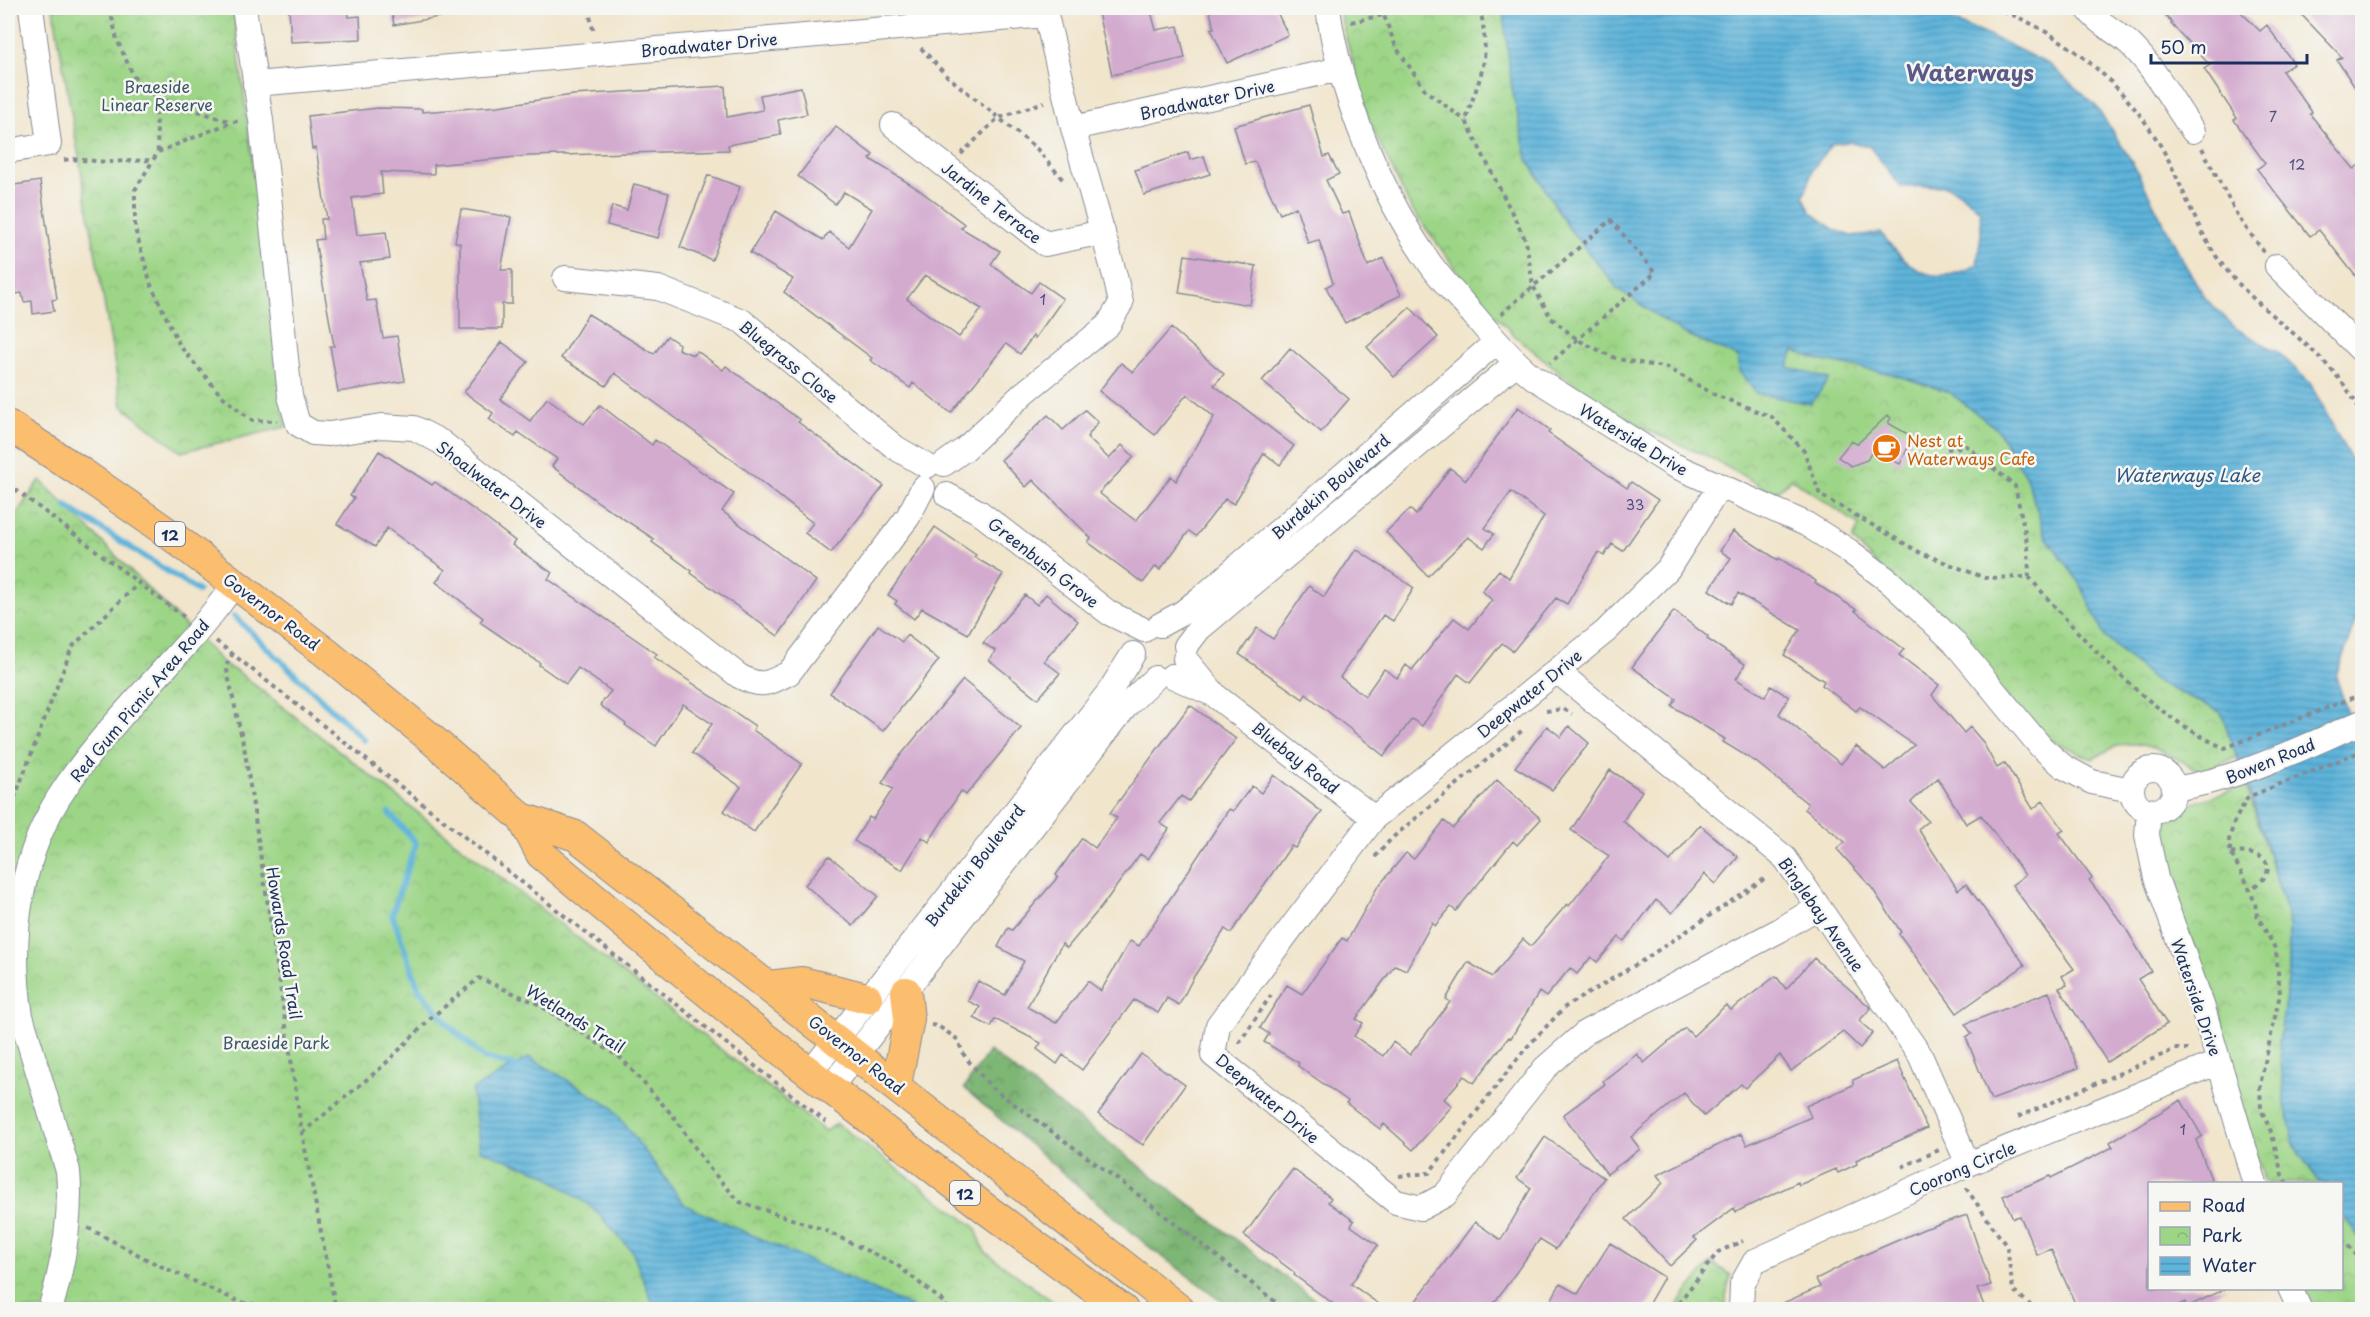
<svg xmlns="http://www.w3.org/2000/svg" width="2370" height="1317" viewBox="0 0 2370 1317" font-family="'Playpen Sans',sans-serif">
  <defs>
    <pattern id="forest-crowns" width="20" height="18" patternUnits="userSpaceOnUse" patternTransform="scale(1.5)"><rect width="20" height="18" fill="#7eb674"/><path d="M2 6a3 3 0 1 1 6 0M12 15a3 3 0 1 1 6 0" fill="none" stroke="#669462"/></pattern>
    <pattern id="park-crowns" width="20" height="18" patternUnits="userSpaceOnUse" patternTransform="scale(1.5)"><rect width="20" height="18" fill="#9dd587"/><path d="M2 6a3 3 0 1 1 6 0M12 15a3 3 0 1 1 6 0" fill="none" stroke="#87b777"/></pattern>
    <pattern id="water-rules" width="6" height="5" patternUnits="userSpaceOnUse" patternTransform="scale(1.5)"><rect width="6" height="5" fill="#5eb4da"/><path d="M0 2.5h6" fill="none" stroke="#4d93b4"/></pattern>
  </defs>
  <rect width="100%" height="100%" fill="#f6f6f2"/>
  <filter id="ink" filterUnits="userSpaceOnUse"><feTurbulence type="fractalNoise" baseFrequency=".0167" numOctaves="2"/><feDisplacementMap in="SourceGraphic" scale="12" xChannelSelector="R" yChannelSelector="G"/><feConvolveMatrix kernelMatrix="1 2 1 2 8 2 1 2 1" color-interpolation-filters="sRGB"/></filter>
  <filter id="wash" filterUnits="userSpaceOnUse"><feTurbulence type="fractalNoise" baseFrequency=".008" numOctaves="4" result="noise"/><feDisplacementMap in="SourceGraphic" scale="24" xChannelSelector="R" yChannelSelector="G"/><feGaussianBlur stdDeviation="1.35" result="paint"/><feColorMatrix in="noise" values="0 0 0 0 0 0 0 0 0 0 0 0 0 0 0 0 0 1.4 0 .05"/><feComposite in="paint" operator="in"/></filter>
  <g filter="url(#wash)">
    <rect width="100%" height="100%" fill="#f1e5cc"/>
    <path fill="url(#forest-crowns)" stroke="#4c7269" stroke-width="1.5" d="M989,1051L1327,1309H1233L1148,1246L964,1088Z"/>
    <path fill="url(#park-crowns)" stroke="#5c8272" stroke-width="1.5" d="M53,8H233L286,427L181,452L122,406Z
      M1338,8H1503L1512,88L1527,158L1567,226L1618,289L1681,332L1738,357L1739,371L1756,393L1811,404L1788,366L1794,351L1819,360L1892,374L1949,392L1998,430L2026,477L2046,537L2080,583L2105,637L2155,681L2221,712L2237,757L2201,772C2178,759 2144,737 2117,746C2109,749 2100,755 2092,759L2040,735L1853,540L1859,525L1792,479L1774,493L1709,457L1642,428L1586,393L1516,337L1472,291L1411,208L1369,122Z
      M40,480L226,666L238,672L825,1131L837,1124L975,1227L985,1252L1063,1309L8,1310V526Z
      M2246,785L2289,921V975L2279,1042L2295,1147L2320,1183H2265L2233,1080L2219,1005L2164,876L2156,830C2176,800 2216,799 2246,785Z
      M2342,1214L2362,1241V1309H2314L2303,1289L2342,1288Z
      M1711,1262L1731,1275L1726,1295V1309H1674Z"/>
    <path fill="url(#water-rules)" stroke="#3c729c" stroke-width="1.5" fill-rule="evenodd" d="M1503,8H1923L2003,42L2050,65L2095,105L2131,160L2186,266L2206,299L2237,329L2278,352L2310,383L2360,477L2362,498V602L2336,676L2362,759V1241L2342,1214V1184L2320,1183L2295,1147L2285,1104L2279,1042L2289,975V921L2254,805L2221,712L2155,681L2105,637L2080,583L2046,537L2026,477L1998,430L1949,392L1892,374L1819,360L1794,351L1788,367L1829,379L1811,404L1756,393L1739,371L1738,357L1681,332L1618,289L1567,226L1527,158L1512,88ZM1848,142L1869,146L1901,187C1944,188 1946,176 1980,211L1981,233L1977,265C1932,289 1909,270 1881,233L1851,236L1835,230L1811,212L1804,197L1813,169L1832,144Z
      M529,1057L612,1107L685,1205L912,1307V1309H655L632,1251L593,1208L542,1173L480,1150L472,1090Z"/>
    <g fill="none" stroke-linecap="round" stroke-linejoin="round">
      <path stroke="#5eb4da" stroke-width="6" d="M66,506L198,591
        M234,616L364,740
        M389,813L416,843L392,914L419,989L449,1025L484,1058L515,1066L521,1071"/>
    </g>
    <g id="blocks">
      <path fill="#d3abcf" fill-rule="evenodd" d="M289,8H348L349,17L360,16L361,39L291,42Z
        M391,8H444L445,16L394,25Z
        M1097,8H1150L1156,30L1178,26L1185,58L1112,75Z
        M1209,8H1275L1288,35L1227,63L1211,29L1214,28Z
        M2160,8H2237L2260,31L2267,25L2294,64L2282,71L2312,112L2310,114L2354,169L2362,163V284L2319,230L2310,236L2257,169L2265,163L2234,120L2237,118L2204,69L2210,65L2171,24L2172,23Z
        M2295,8H2362V98L2337,60L2342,57Z
        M725,86L727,117L763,110L760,95L801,87L807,114L778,120L781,135L728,145L729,150L528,156L434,165V174L381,172L383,194L352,198L357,235L386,232L390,259L360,263L367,301L376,300L383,338L397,336L405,381L338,392L330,346H334L315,240L323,239L321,219H327L316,148L312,149L308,116L378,108L422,109V112L498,106L573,95Z
        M1309,105L1324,157L1329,155L1339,174L1326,180L1342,214L1349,212L1368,266L1383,258L1401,295L1345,323L1326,287L1333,283L1319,240L1308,243L1296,207L1280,214L1255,162L1245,164L1234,126Z
        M836,127L873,155L870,159L918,189L964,224L961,228L1000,251L991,264L1031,293L1039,282L1063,299L1035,338L1033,336L1020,354L1006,344L951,413L913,383L910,388L870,360L872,358L784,292L793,279L750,253L776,211L823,240L829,232L849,247L872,209L844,192L835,204L798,176ZM925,275L982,309L959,337L907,299Z
        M1188,152L1190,160L1204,156L1210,174L1144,195L1135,170Z
        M708,175L740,187L712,260L680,247Z
        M40,181L57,299L52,300L54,311L33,314L32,301L24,302L22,293L16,294L8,237V186Z
        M634,184L669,193L658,238L607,225L612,206L627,210Z
        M461,209L511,217L501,270H512V304H502V329H460V243L455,242Z
        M1185,255L1256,266L1250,305L1179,293Z
        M1410,307L1438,337L1394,377L1367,347Z
        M588,314L654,354L667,336L679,344L678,349L693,355L697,351L723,370L726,366L800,420L798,422L884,486L831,553L805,533L813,523L750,473L615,373L606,386L561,358Z
        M1171,328L1224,374L1214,385L1294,446L1280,465L1264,453L1234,504L1225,499L1196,536L1189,531L1160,570L1156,566L1143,583L1088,542L1091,538L1033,480L1026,487L1001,460L1048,415L1063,430L1085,410L1098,422L1087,437L1109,459L1122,445L1134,457L1099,493L1136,521L1171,476L1176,481L1214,417L1187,394L1155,435L1099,391L1121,363L1133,372Z
        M502,342L528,362L500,399L530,421L547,398L584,424L600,405L652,445L655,440L734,494L722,511L816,581L778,636L691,573L692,571L652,542L654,539L598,502L552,466L557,459L518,432L515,437L489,419L493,413L464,392Z
        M1290,348L1349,399L1321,432L1262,381Z
        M1518,407L1550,430L1548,433L1627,488L1631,482L1658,500L1623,551L1612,544L1604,556L1598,552L1567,604L1556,598L1513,651L1502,643L1470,683L1458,674L1422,726L1412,719L1384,756L1306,694L1303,699L1239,654L1257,628L1273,639L1309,586L1324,597L1356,549L1414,588L1393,621L1383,615L1340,677L1365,696L1384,669L1397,678L1406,665L1412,670L1454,618L1469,629L1492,600L1482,591L1499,570L1509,578L1544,516L1511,492L1485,528L1494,534L1484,548L1468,537L1428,576L1386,532L1410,509L1416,515L1450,468L1466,480Z
        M1888,415L1891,418L1888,423L1913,437L1900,464L1873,450L1867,460L1851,466L1838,457L1851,441L1857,444Z
        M379,451L432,485L435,482L484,517L515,541L512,545L552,573L548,579L657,654L654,657L755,726L753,730L802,764L754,832L724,811L741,787L692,753L712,724L683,704L656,746L625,725L626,724L600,705L611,691L578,668L566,684L539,665L540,663L480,622L483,618L436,582L445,570L387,528L375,547L337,524L354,498L350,496Z
        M935,527L976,555L974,557L1003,574L968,634L922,608L914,619L895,604L897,601L888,595Z
        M1733,531L1778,560L1779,558L1816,581L1815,583L1857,610L1855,611L1904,649L1899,655L1939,685L1932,695L1964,733L1970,727L1982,741L1997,768L2005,763L2033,809L2043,801L2064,830L2059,833L2092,878L2089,880L2125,927L2151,971L2138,979L2167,1024L2107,1062L2059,988L2067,985L2062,976L2074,969L2012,885L2025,875L1981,815L1966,824L1938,778L1911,802L1928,821L1918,829L1958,890L1966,884L2025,965L1957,1013L1899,934L1901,932L1872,888L1837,849L1845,842L1805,809L1808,804L1756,762L1723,742L1725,739L1672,706L1676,699L1632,667L1674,611L1708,637L1707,639L1745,664L1736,679L1765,697L1771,686L1789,697L1779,714L1841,764L1856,746L1885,770L1914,745L1860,707L1856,711L1822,685L1824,681L1784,655L1800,630L1738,593L1731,604L1709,590L1731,558L1720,551Z
        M1046,594L1078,621L1044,661L1060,673L1038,699L989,660L996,651L983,643L1025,595L1037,605Z
        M878,625L902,642L907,635L939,660L883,731L830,693Z
        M963,680L1021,728L966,795L961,791L929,842L922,837L902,870L854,841L869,817L873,819L893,789L882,783L896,761Z
        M1190,705L1236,739L1189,801L1181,796L1160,823L1169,829L1148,859L1140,854L1102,906L1067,948L1062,944L1027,1007L1056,1023L1088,981L1101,991L1130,941L1139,946L1229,809L1233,811L1252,786L1261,793L1274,775L1322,812L1295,848L1291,846L1231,933L1225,929L1193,978L1179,1005L1167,998L1158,1013L1134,1000L1082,1070L1063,1055L1057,1064L1037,1049L1041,1043L995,1019L991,1027L974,1018L980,1007L968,1001L978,981L1005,995L1024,961L998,947L1008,928L1012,930L1058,877L1056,875L1082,838L1095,848L1117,818L1110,813Z
        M1547,726L1561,737L1569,726L1589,743L1552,790L1515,767Z
        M1610,770L1642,791L1623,821L1670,861L1700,825L1738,857L1716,884L1705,874L1672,913L1656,900L1624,941L1619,937L1597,962L1591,957L1577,974L1570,968L1546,997L1539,992L1511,1038L1509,1037L1474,1083L1464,1076L1444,1099L1452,1106L1413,1150L1384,1124L1380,1129L1346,1103L1348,1101L1298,1066L1299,1063L1264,1042L1269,1034L1260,1028L1287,985L1302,994L1342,938L1347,941L1377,888L1406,853L1414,859L1444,821L1453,828L1497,780L1541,819L1517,845L1513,841L1456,911L1451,907L1435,926L1432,923L1406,970L1395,965L1356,1019L1363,1023L1354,1036L1383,1056L1393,1042L1410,1055L1450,1002L1446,999L1468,962L1492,977L1523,939L1531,946L1567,904L1569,906L1609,856L1571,830Z
        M829,856L878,896L853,926L805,885Z
        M1814,958L1871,1008L1859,1021L1873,1033L1860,1048L1843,1032L1791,1071L1780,1055L1745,1088L1741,1084L1704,1116L1684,1093L1631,1137L1640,1149L1607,1174L1563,1115L1605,1084L1603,1081L1637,1054L1644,1063L1685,1028L1693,1036L1726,1005L1731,1010L1776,976L1786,989Z
        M2049,992L2078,1068L1991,1100L1966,1037L1972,1034L1965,1024Z
        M1141,1054L1185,1085L1143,1145L1098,1114Z
        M1897,1061L1927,1128L1856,1160L1857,1164L1838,1173L1836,1169L1799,1185L1798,1182L1736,1212L1734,1208L1694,1238L1697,1240L1670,1266L1626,1219L1663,1183L1657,1175L1741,1134L1747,1145L1811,1117L1806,1106L1853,1085V1080Z
        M2181,1100L2202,1136L2196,1140L2213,1184H2150V1288H2227L2187,1307L2185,1302L2167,1310H2078L2051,1249L2037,1255L2020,1216L2013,1218L2003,1196L2050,1176L2051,1178L2113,1147L2110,1142Z
        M1545,1137L1604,1178L1556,1249L1540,1239L1489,1310H1409L1475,1222L1501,1240L1531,1188L1517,1178Z
        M1293,1169L1331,1198L1328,1202L1354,1221L1351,1226L1378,1245L1351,1284L1387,1310H1342L1294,1275L1295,1273L1244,1235Z
        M1967,1215L1991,1285L1977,1289L1986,1310H1767L1820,1287L1816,1279L1857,1258L1924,1229Z
        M1610,1243L1664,1277L1645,1310H1546L1560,1284L1578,1294Z"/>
    </g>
  </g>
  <g filter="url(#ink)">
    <use href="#blocks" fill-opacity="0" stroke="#868a95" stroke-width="1.5"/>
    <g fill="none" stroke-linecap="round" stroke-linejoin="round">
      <defs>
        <path id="minor" d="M244,8L261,120L290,396L298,424L313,433L329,434L382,426L414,428L441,442L739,676C761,688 768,684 789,673L908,517L923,488
          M1328,8C1339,93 1383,200 1434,269C1446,285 1460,299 1473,314C1492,337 1510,358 1533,377L1671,464L1806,524L1849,551L1889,581L1953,641L2041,747L2064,767L2092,782L2131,790
          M2087,8C2098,24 2116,31 2130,44C2155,68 2173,103 2193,131
          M255,84L1046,15L1073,128L1115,276L1121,303L1108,325L1024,393L965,449L944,464
          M893,125L1045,244L1103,232
          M1073,128L1340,69
          M8,151L49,144L31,8
          M2277,266L2362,351
          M565,278L658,288L742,321L896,448L927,466
          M1720,486L1668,569L1606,631L1374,818L1218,1025L1213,1055L1396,1202L1421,1208L1445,1195L1545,1068L1586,1032L1780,930L1818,907
          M947,495L979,512L1109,613L1144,630
          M1160,625L1182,613L1207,593L1496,342
          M1186,646L1199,629L1516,363
          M1185,659L1217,697L1374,818
          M1557,671L1785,858L1920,1055L1968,1164
          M1172,676L1210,693
          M2132 790a21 21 0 1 1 42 0a21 21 0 1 1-42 0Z
          M2174,789C2240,779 2301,748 2362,722
          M2149,810L2147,835L2156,878L2202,1005L2255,1184
          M810,1073L1109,692L1133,654
          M830,1088L1127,705L1155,678
          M2290,1288L2300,1310
          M50,1310C63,1266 72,1216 68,1171L21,1016C8,937 20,852 67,785C101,735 144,692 184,647C203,627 219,604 236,583
          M1741,1310L1742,1284L1755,1261L1968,1164L2219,1062"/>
        <path id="major" d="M8,425L85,475L168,533L325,652L427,735L522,818L541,854L645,941L734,1014L986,1209L1123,1310
          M522,818L576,836L1180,1310
          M769,986L802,982L867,998
          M896,1085L909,1019L906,992"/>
      </defs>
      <use href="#minor" stroke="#868a95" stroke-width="26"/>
      <use href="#major" stroke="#868a95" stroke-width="32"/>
      <path stroke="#868a95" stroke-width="4" stroke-dasharray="4.5 4.5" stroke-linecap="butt" d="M110,8L117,40L134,77L155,97L158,152L135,190V229L151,285L180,346L220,394L251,420L277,421
        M588,8L594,33
        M1381,8L1396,47L1426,91L1466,121
        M1480,8C1484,27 1487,51 1482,70C1478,87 1470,104 1466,121L1526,241L1533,286L1551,318L1578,340L1617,359L1668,368L1713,394L1772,417L1804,451L1820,495L1921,553L1985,578L2029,577C2082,638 2149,716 2225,748L2362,694
        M1995,8C2068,34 2133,91 2169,161C2188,200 2201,240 2229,273C2271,323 2334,354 2362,415
        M1351,22L1383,15
        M921,48L946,75L1037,149L1064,181
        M155,97L231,122
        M2202,148L2238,217L2264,252
        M158,152L232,122L241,121
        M961,154L998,118L1044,102
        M64,160L71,159L108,162L152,160
        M1501,314L1611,220L1655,273L1550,363
        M1947,449L1967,446L2015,486L2028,547L2029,577
        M8,484L184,617
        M216,641L826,1122
        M233,653L226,666L245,752L302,1133L336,1310
        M1546,711L1564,709L1572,714
        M8,815L72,647L139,583
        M2231,854C2243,850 2273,854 2267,873C2264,880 2256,885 2250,890
        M1375,857L1392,838L1524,729
        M931,1025L938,1026L957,1039L965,1057L992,1088L1128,1187L1286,1310
        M1239,1043L1271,995
        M2018,1117L2176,1049H2188
        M302,1133L383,1066L431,1018L479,978L538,1004L622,1059L674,1117L709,1168L740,1202L822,1229L897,1265L946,1304L947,1310
        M1902,1167L1939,1150
        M1399,1176L1429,1173L1525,1049L1565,1007L1642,961L1767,877
        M2287,1184L2282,1175L2272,1134L2261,1109L2260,1085L2280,994L2276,950L2257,915L2255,903L2247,883L2231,854L2229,840L2234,822L2248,797L2362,751
        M1966,1188L2007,1247L2013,1290L2036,1310
        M88,1228L156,1264L240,1302L295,1310
        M2342,1239L2362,1261
        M1673,1310L1718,1252L1743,1241"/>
      <use href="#minor" stroke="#fff" stroke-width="24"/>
      <use href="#major" stroke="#fbbd6e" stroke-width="30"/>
    </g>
  </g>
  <defs>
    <symbol id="cafe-disc" viewBox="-11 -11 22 22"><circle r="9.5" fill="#e8710a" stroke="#f6f6f2"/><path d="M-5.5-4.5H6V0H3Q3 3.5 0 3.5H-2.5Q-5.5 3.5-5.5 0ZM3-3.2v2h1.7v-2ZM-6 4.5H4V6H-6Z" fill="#fff"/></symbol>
  </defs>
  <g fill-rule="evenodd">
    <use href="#cafe-disc" x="1870" y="432" width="33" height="33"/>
  </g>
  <g text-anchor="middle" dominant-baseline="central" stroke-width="5" stroke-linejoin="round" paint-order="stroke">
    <g font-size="14" fill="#494e7a">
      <text x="2273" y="116">7</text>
      <text x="2297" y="164">12</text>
      <text x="1043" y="299">1</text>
      <text x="1635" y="504">33</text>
      <text x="2183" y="1129">1</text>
    </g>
    <g fill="#f6f6f2" stroke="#5d6b8a" stroke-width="1.5">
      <rect x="155" y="522" width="30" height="24" rx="4.5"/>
      <rect x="950" y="1181" width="30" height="24" rx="4.5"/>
    </g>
    <g font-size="15" font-weight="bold" fill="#1b2f5e">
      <text x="170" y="534">12</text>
      <text x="965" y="1193">12</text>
    </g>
    <g font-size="16" fill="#1b2f5e" stroke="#f6f6f2">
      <text transform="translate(709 44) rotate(-5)">Broadwater Drive</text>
      <text transform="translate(1207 99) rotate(-12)">Broadwater Drive</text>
      <text transform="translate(992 202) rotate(38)">Jardine Terrace</text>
      <text transform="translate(789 361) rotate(39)">Bluegrass Close</text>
      <text transform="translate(1634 439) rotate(31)">Waterside Drive</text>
      <text transform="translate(492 484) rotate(37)">Shoalwater Drive</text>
      <text transform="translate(1330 486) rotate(-41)">Burdekin Boulevard</text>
      <text transform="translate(1044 562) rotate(38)">Greenbush Grove</text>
      <text transform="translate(272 611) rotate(37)">Governor Road</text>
      <text transform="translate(1529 693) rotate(-39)">Deepwater Drive</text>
      <text transform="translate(139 700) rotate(-50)">Red Gum Picnic Area Road</text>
      <text transform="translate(1296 757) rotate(38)">Bluebay Road</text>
      <text transform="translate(2270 760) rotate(-22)">Bowen Road</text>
      <text transform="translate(974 865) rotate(-52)">Burdekin Boulevard</text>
      <text transform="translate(1822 914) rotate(55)">Binglebay Avenue</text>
      <text transform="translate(285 943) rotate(81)">Howards Road Trail</text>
      <text transform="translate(2197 997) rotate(71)">Waterside Drive</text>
      <text transform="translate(576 1018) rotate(32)">Wetlands Trail</text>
      <text transform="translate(857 1054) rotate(38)">Governor Road</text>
      <text transform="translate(1268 1098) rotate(40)">Deepwater Drive</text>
      <text transform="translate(1962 1168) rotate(-23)">Coorong Circle</text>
    </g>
    <g font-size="16" fill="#3c5868" stroke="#f6f6f2">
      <text x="157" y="86">Braeside<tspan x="157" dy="18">Linear Reserve</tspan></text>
      <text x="276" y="1042">Braeside Park</text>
    </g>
    <g font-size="16" fill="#c56008" stroke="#f6f6f2" text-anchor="start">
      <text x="1907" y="440">Nest at<tspan x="1907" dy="18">Waterways Cafe</tspan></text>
    </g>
    <g font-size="18" font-style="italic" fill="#2f5783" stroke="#f6f6f2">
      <text x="2187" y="474">Waterways Lake</text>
    </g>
    <g font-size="22" font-weight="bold" fill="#5b5a86" stroke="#f6f6f2">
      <text x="1970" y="71">Waterways</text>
    </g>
  </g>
  <rect width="2370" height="1317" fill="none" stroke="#f6f6f2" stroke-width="30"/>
  <rect x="2148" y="1182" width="195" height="108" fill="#f6f6f2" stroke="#9ea6b7" stroke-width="1.5"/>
  <rect x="2160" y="1202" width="30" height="9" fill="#fbbd6e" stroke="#9ea6b7" stroke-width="1.5"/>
  <text x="2202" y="1212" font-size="18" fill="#1b2f5e">Road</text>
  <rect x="2160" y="1227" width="30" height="18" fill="url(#park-crowns)" stroke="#9ea6b7" stroke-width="1.5"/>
  <text x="2202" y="1242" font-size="18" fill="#1b2f5e">Park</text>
  <rect x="2160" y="1257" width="30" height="18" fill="url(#water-rules)" stroke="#9ea6b7" stroke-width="1.5"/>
  <text x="2202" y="1272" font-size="18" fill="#1b2f5e">Water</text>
  <path d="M2151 54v9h156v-9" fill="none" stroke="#1b2f5e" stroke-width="3"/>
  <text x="2160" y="54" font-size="18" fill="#1b2f5e" stroke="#f6f6f2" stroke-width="4.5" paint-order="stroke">50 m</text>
</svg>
